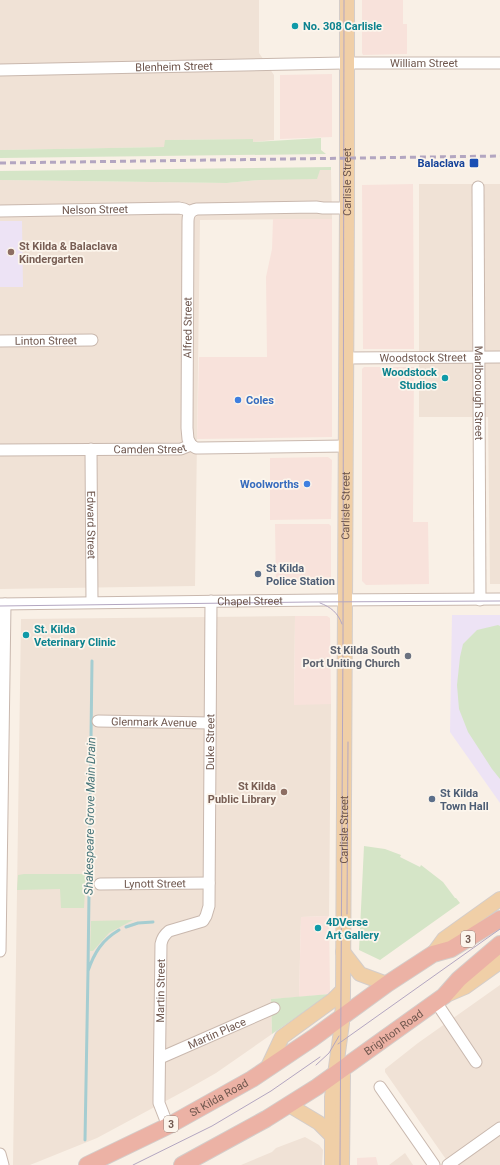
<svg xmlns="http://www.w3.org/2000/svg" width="500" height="1165" viewBox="0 0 500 1165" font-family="Roboto,sans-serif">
  <rect width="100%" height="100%" fill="#f9f0e6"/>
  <path fill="#f0e2d6" d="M0,0H259V53L274,75V140L253,142V139L166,140L165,147L0,150Z
    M320,170H331L332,219L200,220L195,586L0,589V180L227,183L260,180Z
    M419,184H500V584H490L488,417H419Z
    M295,616L294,704H331L329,916L301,917L299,997L271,999L272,1034L216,1073L188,1089L97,1138L30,1165H13L21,619Z
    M500,985V1165H450L385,1072V1069L418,1043Z
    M305,1137L319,1145L323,1150L322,1165H241L272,1152L276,1148Z
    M405,1153L413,1165H389Z"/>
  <path fill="#f8e2db" d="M362,0H403V24H407V54L363,55L362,53Z
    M332,74V137L280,139V75Z
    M413,184L414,349H363L362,185Z
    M273,219H332V437L197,439L199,357H267L266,277L272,249Z
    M364,367H414L413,522H428L429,584L366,585L362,581V369Z
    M328,457L332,460L331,519L270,520V458Z
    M275,524H329L331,526V582L328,585H276Z
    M295,616H327L330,618L331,704L294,705Z
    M329,916L330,994L299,997L301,917Z
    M376,1157L378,1165H357V1158Z"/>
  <path fill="#ede3f5" d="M0,221H22L23,287H0Z
    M452,615H500V803L450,732Z"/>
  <path fill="#d5e5c7" d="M321,138V150L326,154L0,158V150L164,147L165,140L253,139V142Z
    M331,167V170H320L317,179L260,180L227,183L0,180V171Z
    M498,625L500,626V779L492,769L468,732L459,709L457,685L460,657L463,644L477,630Z
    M364,846L385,849L401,855L400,857L420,867L421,865L443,882L455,898H456L460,903L380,960L359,950Z
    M24,874H86L84,908H61L60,889L17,890L18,875Z
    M133,920L109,933L93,951H90L91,921Z
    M330,994L272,1034L271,999Z"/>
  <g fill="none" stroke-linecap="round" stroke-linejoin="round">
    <path stroke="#a5cdd1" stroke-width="3" d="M126,927L138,923L153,922
      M88,971L92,661
      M85,1140L88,971C94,953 102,940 119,930"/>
    <defs>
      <g id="minor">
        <path id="s1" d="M0,70L344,63H500"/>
        <path id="s2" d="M478,187L480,600"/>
        <path id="s3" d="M0,211L179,208L184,209L190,212"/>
        <path id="s4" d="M0,341L92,340"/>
        <path id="s5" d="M347,358L500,357"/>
        <path id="s6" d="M191,445L188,439L187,428L188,221C188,215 190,210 197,209L316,207L323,208H347"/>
        <path d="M191,445L196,448H200L346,446"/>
        <path id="s7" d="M91,449L92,602"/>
        <path id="s8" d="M0,450L181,449L191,445"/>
        <path id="s9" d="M0,604L325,600L500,599"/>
        <path id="s10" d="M98,721L210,723"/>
        <path id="s11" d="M100,884L209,883"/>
        <path d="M0,951L5,604"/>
        <path d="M436,1002L476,1062"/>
        <path id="s12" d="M160,1058L274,1008"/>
        <path d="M380,1087L434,1165"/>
        <path id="s13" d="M168,1126L159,1103V1098L161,944C162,938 164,935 169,931L203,921L206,916L209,906L211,601"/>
        <path d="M0,1154L3,1165"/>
        <path d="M448,1165L500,1128"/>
      </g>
      <g id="major">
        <path d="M343,952L360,974L387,984"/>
        <path d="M433,954L444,939L500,899"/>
        <path d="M444,996L465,987L500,962"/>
        <path d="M267,1069L282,1037L333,1000L343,990"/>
        <path d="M289,1105L319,1123L332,1136"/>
        <path id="s14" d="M332,1165V1097L342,1023L343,996L347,208V0"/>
        <path d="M342,1165L343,1075"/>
      </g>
      <g id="highway">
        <path id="s15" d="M87,1165L168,1126L252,1079L313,1038L387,984L433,954L451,949L500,919"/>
        <path id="s16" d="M182,1165L266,1119L317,1087L444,996L459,979L500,944"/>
      </g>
    </defs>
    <use href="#minor" stroke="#c9b8ae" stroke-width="13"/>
    <use href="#major" stroke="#d4cdca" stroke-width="16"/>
    <use href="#highway" stroke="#d4cdca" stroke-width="18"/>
    <use href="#minor" stroke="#fff" stroke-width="11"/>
    <use href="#major" stroke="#f0cfa7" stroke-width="14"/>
    <use href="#highway" stroke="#ecb2a5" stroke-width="16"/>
    <path stroke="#b3a6c1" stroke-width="1" d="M320,603C331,607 338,613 342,624
      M0,606L310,602L500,601
      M347,914L348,742
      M338,1044L500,929
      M316,1065L329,1053L339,1036
      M133,1165L212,1126L271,1091L320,1057
      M340,1165L343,641L344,0"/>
    <path stroke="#b3a6c1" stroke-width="3" stroke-dasharray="6 4" stroke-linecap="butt" d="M0,163L500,156"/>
  </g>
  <g fill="#0f9aa8" stroke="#fcf5ec" stroke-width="1.5">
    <circle cx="295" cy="26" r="4"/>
    <circle cx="445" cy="378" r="4"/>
    <circle cx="26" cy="635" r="4"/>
    <circle cx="318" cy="928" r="4"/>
  </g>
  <rect fill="#1a4fb4" stroke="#fcf5ec" stroke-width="1.5" x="469" y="158" width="10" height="10" rx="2"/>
  <g fill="#8d6e63" stroke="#fcf5ec" stroke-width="1.5">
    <circle cx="11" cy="252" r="4"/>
    <circle cx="284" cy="792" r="4"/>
  </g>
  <g fill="#3f7fe0" stroke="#fcf5ec" stroke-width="1.5">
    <circle cx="238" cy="400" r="4"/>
    <circle cx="307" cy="484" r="4"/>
  </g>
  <g fill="#5c6f8a" stroke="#fcf5ec" stroke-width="1.5">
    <circle cx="258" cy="574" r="4"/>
    <circle cx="432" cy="799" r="4"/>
  </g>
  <circle fill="#6b7280" stroke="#fcf5ec" stroke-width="1.5" cx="408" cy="656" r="4"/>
  <g text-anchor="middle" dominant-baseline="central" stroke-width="3.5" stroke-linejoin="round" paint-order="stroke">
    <g fill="#fcf5ec" stroke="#99867d" stroke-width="1">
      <rect x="461" y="931" width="14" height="16" rx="3"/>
      <rect x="164" y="1116" width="14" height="16" rx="3"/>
    </g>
    <g font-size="10" font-weight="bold" fill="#6f574e">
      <text x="468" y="939">3</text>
      <text x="171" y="1124">3</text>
    </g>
    <g font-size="11" font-weight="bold" fill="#0d838f" stroke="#fcf5ec" text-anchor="start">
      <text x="303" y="26">No. 308 Carlisle</text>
      <text x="437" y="372" text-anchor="end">Woodstock<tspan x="437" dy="13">Studios</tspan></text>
      <text x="34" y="629">St. Kilda<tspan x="34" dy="13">Veterinary Clinic</tspan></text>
      <text x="326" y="922">4DVerse<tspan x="326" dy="13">Art Gallery</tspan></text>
    </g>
    <g font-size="11" fill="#6f574e" stroke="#fcf5ec">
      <text stroke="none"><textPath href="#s1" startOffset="424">William Street</textPath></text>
      <text stroke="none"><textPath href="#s1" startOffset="174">Blenheim Street</textPath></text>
      <text stroke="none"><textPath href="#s14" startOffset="984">Carlisle Street</textPath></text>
      <text stroke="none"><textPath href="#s3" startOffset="95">Nelson Street</textPath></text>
      <text stroke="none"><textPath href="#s6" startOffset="118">Alfred Street</textPath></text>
      <text stroke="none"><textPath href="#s4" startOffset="46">Linton Street</textPath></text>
      <text stroke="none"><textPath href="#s5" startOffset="76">Woodstock Street</textPath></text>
      <text stroke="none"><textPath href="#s2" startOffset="206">Marlborough Street</textPath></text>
      <text stroke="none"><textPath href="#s8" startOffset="150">Camden Street</textPath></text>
      <text stroke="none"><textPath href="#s14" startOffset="660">Carlisle Street</textPath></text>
      <text stroke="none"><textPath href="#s7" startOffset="76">Edward Street</textPath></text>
      <text stroke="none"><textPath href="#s9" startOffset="250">Chapel Street</textPath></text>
      <text stroke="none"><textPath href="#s10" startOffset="56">Glenmark Avenue</textPath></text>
      <text stroke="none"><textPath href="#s13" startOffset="415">Duke Street</textPath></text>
      <text stroke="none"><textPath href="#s14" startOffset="336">Carlisle Street</textPath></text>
      <text stroke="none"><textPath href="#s11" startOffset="55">Lynott Street</textPath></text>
      <text stroke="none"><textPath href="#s13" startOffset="137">Martin Street</textPath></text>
      <text stroke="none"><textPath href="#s12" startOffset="62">Martin Place</textPath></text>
      <text stroke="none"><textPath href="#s16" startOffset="250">Brighton Road</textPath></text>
      <text stroke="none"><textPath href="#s15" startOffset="148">St Kilda Road</textPath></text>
    </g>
    <g font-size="11" font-weight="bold" fill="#164399" stroke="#fcf5ec" text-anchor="end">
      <text x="465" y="163">Balaclava</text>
    </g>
    <g font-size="11" font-weight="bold" fill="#785e54" stroke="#fcf5ec" text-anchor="start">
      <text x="19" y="246">St Kilda &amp; Balaclava<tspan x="19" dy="13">Kindergarten</tspan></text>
      <text x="276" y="786" text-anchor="end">St Kilda<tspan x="276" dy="13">Public Library</tspan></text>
    </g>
    <g font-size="11" font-weight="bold" fill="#366cbe" stroke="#fcf5ec" text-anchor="start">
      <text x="246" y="400">Coles</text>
      <text x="299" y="484" text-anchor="end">Woolworths</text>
    </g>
    <g font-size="11" font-weight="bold" fill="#4e5e75" stroke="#fcf5ec" text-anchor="start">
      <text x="266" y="568">St Kilda<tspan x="266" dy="13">Police Station</tspan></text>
      <text x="440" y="793">St Kilda<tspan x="440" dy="13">Town Hall</tspan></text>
    </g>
    <g font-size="11" font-weight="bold" fill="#5b616d" stroke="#fcf5ec" text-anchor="end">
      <text x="400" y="650">St Kilda South<tspan x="400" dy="13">Port Uniting Church</tspan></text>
    </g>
    <g font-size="12" font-style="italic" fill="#477579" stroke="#fcf5ec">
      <text transform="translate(90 816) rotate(-89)">Shakespeare Grove Main Drain</text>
    </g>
  </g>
</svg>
